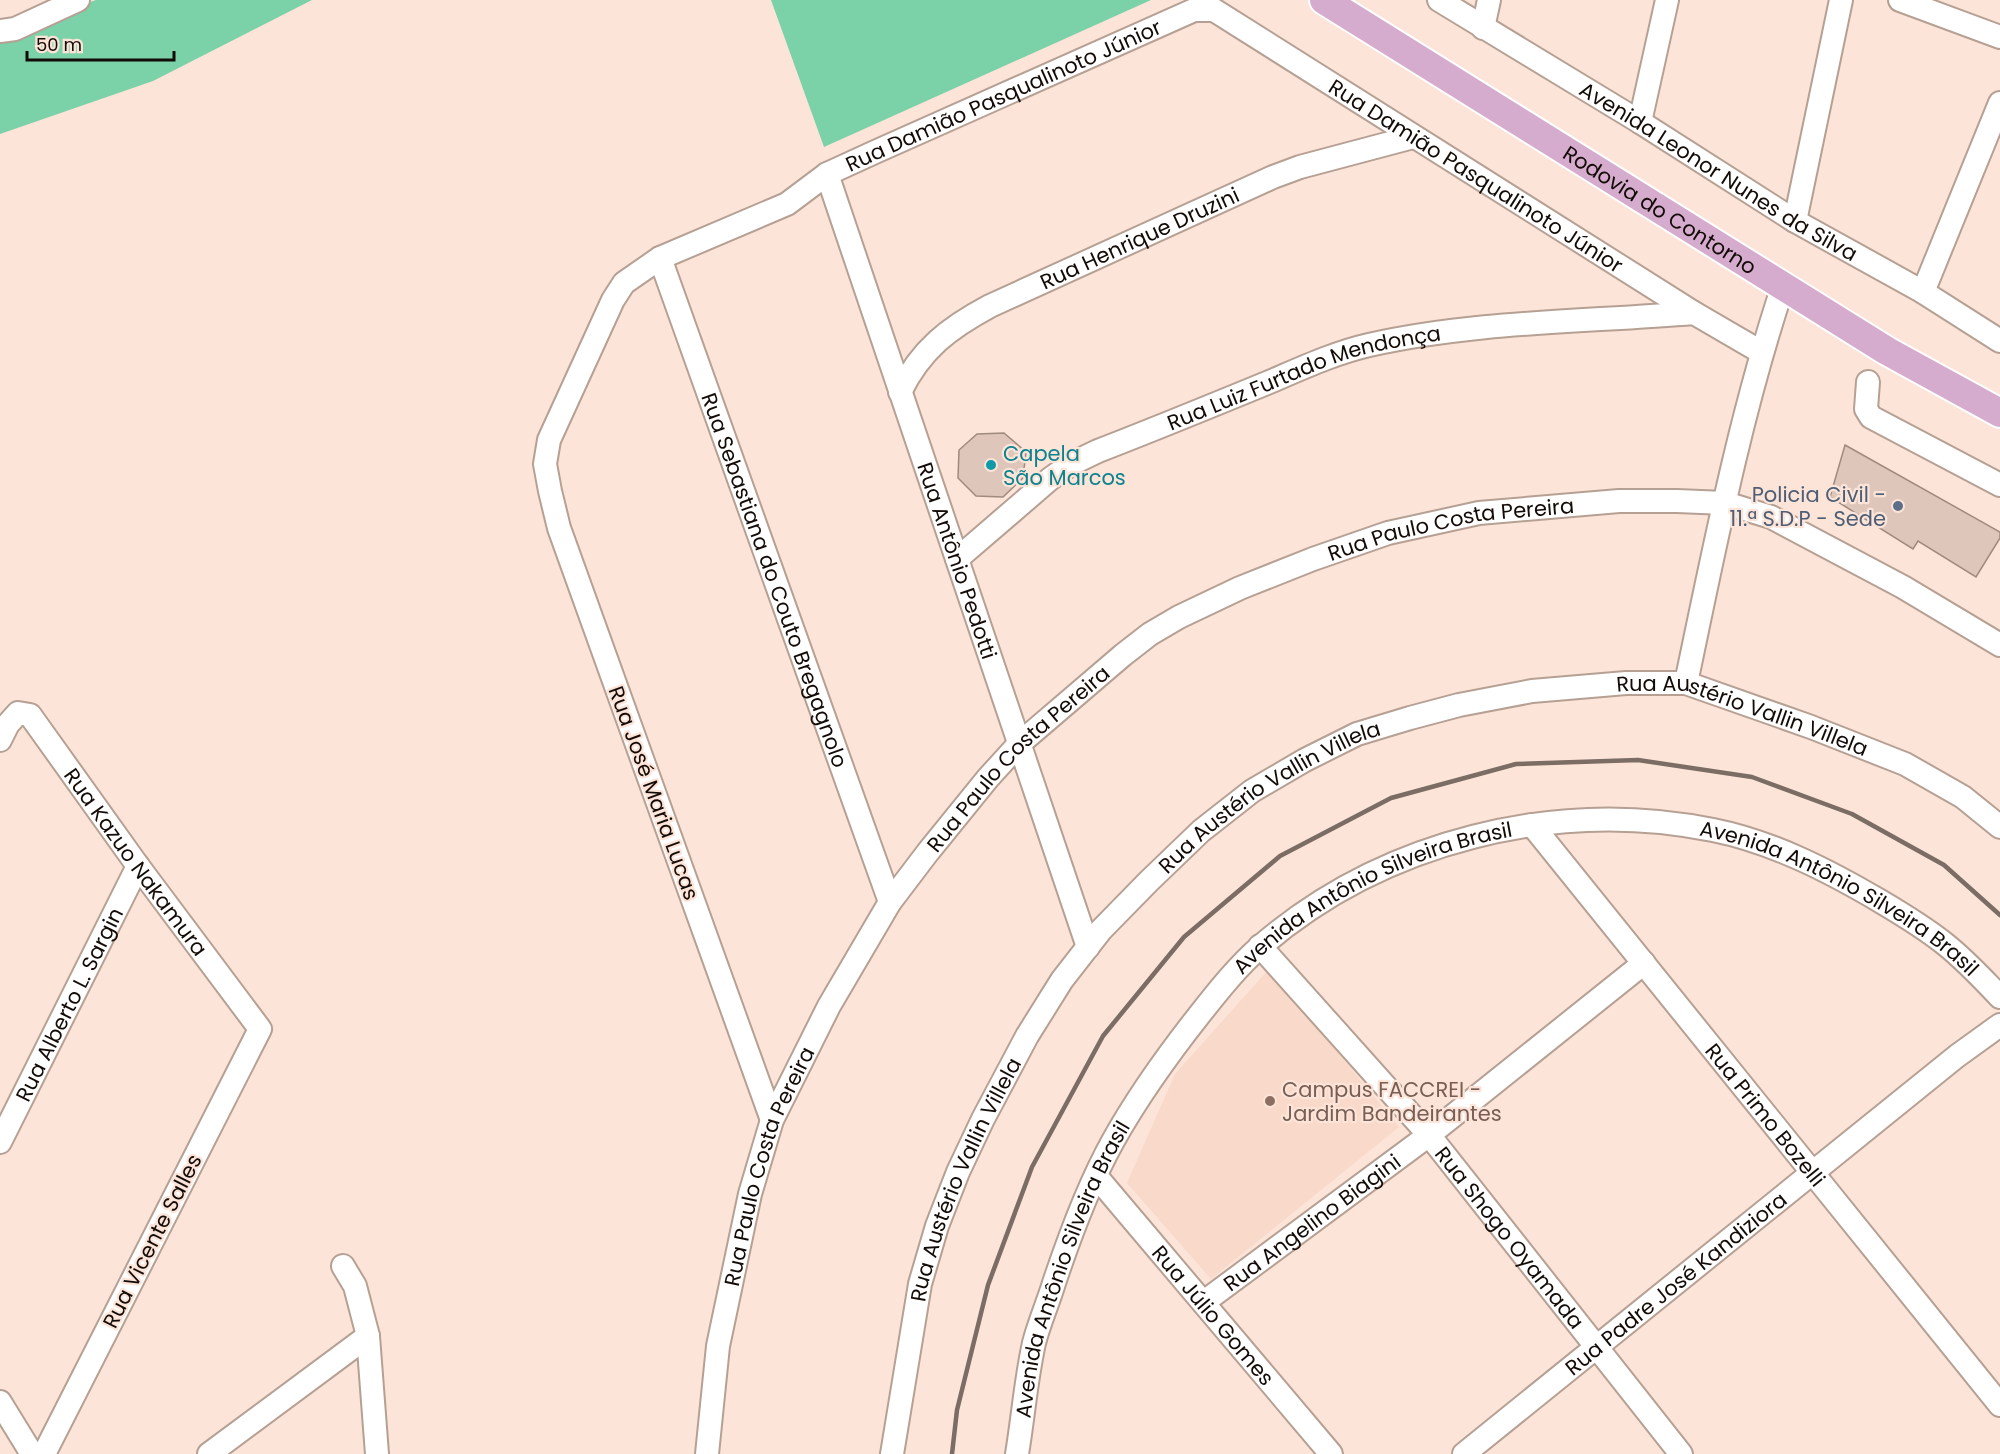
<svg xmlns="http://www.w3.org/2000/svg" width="2000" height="1454" viewBox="0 0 2000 1454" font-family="Poppins,sans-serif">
  <rect width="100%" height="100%" fill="#fce4d8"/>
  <path fill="#f9d9c9" d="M1269,969L1399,1127L1211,1279L1127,1183L1175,1074Z"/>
  <path fill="#7bd1a8" d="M96,0H312L153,81L0,134V31Z
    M771,0H1151L824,147Z"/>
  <path fill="#dec6ba" stroke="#a08a7f" stroke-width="1.5" d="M1004,433L1026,452L1023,478L1003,497L976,496L958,478L959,450L977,434Z
    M1845,445L2000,532V538L1976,577L1918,541L1913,549L1830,497Z"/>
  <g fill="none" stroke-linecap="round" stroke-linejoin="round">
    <defs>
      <g id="minor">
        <path id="s1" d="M1439,0L1640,122L1795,221L1923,292L2000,341"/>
        <path d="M1900,0L2000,37"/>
        <path d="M1483,28L1489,0"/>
        <path d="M0,31L15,29L78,0"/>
        <path d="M1640,122L1667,0"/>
        <path id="s2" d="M827,174L1088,947"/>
        <path d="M1795,221L1841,0"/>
        <path id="s3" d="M660,258L890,902"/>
        <path d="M1923,292L2000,103"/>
        <path d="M1868,382L1866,409L1871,417L2000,485"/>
        <path id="s4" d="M900,392C921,349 949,328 990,306L1273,177L1300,167L1413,137"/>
        <path id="s5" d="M957,559L1050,479L1071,464L1098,451C1155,429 1211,406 1267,383C1300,369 1334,353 1369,345C1476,321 1586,322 1694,313"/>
        <path d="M1686,683C1714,550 1740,415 1783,286"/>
        <path id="s6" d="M0,740L8,724L18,713L30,715L138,866L260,1029L44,1454"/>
        <path id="s7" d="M1532,825L2000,1405"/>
        <path id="s8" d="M1260,946L1429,1135L1681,1454"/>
        <path id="s9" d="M772,1120L559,528L550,491L545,464L549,440L613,300L624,283L660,258L787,204L827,174L875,152L1194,10H1214L1694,313L1761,352"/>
        <path id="s10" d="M0,1142L138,866"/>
        <path id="s11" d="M1096,1176L1331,1454"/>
        <path d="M343,1266L355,1286L368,1336L377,1454"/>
        <path id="s12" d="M1204,1302L1429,1135L1644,963"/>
        <path d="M0,1402L32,1454"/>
        <path d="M209,1454L368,1336"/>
        <path id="s13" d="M707,1454L718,1346L750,1194L772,1120L829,1006L890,902L928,852L988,778L1019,744L1123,655L1150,634L1179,617L1240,588L1313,559L1388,533L1479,513L1619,501H1677L1725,503L1771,517L1903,587L2000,645"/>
        <path id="s14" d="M892,1454L920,1284L937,1226L958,1172L983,1119L1027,1036L1062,980L1101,930L1149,881L1201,831L1252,791L1305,760L1357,734L1410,718L1459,705L1532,691L1626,683H1686L1811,727L1905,764L1963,797L2000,827"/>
        <path id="s15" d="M1017,1454C1023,1418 1026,1379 1034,1343C1039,1323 1048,1303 1054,1283C1070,1235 1088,1186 1113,1141C1137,1098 1170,1052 1200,1014C1219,990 1238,966 1261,946C1383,841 1556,798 1713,830C1773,842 1829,871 1880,901C1902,914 1925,928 1945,944C1964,959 1983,979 2000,997"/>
        <path id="s16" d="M1464,1454L1957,1056L2000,1025"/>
      </g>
      <g id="major">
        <path id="s17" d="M1324,0L1887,351L2000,413"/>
      </g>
    </defs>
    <use href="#minor" stroke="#b6a094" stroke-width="26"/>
    <use href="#major" stroke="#fff" stroke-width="32"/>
    <use href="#minor" stroke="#fff" stroke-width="22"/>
    <use href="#major" stroke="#d6acce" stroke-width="28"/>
    <path stroke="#7b6c64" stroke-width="4.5" d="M952,1454L957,1410L988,1285L1032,1167L1103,1036L1184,937L1280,856L1391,798L1516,764L1638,760L1752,777L1852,814L1944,865L2000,915"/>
  </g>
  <circle fill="#0f9aa8" stroke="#fce4d8" stroke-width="2" cx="991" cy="465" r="6"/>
  <circle fill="#5c6f8a" stroke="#fce4d8" stroke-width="2" cx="1898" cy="506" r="6"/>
  <circle fill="#8d6e63" stroke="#fce4d8" stroke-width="2" cx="1270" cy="1101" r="6"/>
  <g text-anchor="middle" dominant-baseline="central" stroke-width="4.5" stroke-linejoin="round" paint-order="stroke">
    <g font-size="21" fill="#130b07" stroke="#fce4d8">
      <text stroke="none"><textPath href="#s9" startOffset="1318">Rua Damião Pasqualinoto Júnior</textPath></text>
      <text stroke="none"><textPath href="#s1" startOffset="328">Avenida Leonor Nunes da Silva</textPath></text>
      <text stroke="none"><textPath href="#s9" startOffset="1857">Rua Damião Pasqualinoto Júnior</textPath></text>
      <text stroke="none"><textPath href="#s17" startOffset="396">Rodovia do Contorno</textPath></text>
      <text stroke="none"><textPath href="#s4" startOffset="291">Rua Henrique Druzini</textPath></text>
      <text stroke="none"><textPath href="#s5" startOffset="398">Rua Luiz Furtado Mendonça</textPath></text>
      <text stroke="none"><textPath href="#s13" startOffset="1286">Rua Paulo Costa Pereira</textPath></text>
      <text stroke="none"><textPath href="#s2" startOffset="408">Rua Antônio Pedotti</textPath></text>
      <text stroke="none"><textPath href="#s3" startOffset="342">Rua Sebastiana do Couto Bregagnolo</textPath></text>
      <text stroke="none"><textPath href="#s14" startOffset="1294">Rua Austério Vallin Villela</textPath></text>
      <text stroke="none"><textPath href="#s13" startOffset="782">Rua Paulo Costa Pereira</textPath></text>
      <text transform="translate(654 793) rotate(70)">Rua José Maria Lucas</text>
      <text stroke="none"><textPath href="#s14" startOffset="790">Rua Austério Vallin Villela</textPath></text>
      <text stroke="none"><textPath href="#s6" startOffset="226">Rua Kazuo Nakamura</textPath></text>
      <text stroke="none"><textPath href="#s15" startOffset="698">Avenida Antônio Silveira Brasil</textPath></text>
      <text stroke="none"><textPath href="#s15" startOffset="1202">Avenida Antônio Silveira Brasil</textPath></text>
      <text stroke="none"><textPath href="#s10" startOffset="154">Rua Alberto L. Sargin</textPath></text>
      <text stroke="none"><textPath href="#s7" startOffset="372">Rua Primo Bozelli</textPath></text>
      <text stroke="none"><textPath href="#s13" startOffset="296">Rua Paulo Costa Pereira</textPath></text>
      <text stroke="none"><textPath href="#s14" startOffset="286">Rua Austério Vallin Villela</textPath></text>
      <text stroke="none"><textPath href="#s12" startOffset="134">Rua Angelino Biagini</textPath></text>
      <text stroke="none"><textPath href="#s8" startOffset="384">Rua Shogo Oyamada</textPath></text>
      <text transform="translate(152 1241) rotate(-63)">Rua Vicente Salles</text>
      <text stroke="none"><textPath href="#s15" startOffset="194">Avenida Antônio Silveira Brasil</textPath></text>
      <text stroke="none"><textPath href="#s16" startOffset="272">Rua Padre José Kandiziora</textPath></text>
      <text stroke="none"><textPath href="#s11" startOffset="182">Rua Júlio Gomes</textPath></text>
    </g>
    <g font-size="21" fill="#0d838f" stroke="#fce4d8" text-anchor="start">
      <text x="1003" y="453">Capela<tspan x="1003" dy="24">São Marcos</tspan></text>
    </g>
    <g font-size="21" fill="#4e5e75" stroke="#fce4d8" text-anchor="end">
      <text x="1886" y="494">Policia Civil -<tspan x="1886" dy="24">11.ª S.D.P - Sede</tspan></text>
    </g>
    <g font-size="21" fill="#785e54" stroke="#fce4d8" text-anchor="start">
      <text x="1282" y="1089">Campus FACCREI -<tspan x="1282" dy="24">Jardim Bandeirantes</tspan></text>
    </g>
  </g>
  <path d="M27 51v9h147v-9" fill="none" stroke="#130b07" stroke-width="3"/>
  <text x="36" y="51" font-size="18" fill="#130b07" stroke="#fce4d8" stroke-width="4.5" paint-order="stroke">50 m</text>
</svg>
